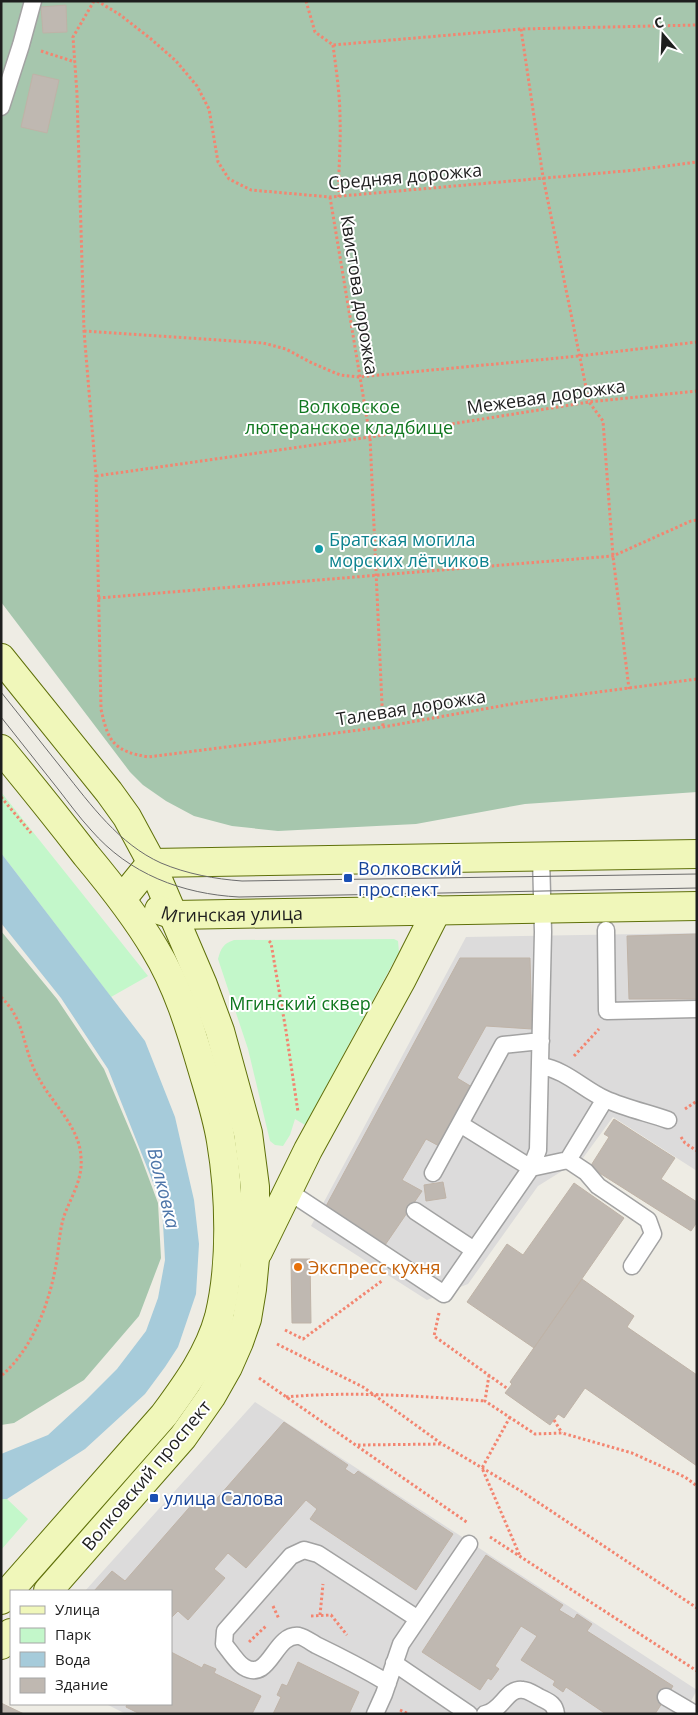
<svg xmlns="http://www.w3.org/2000/svg" width="698" height="1715" viewBox="0 0 698 1715" font-family="'Open Sans',sans-serif">
  <rect width="100%" height="100%" fill="#eeece4"/>
  <path fill="#dcdbdb" d="M697,933V1171L613,1117L583,1158L538,1186L468,1284L427,1300L311,1226L466,937Z
    M255,1402L697,1690L684,1714H126L106,1704H171V1591H85Z"/>
  <path fill="#a6c6ad" d="M1,1H697V792L525,804L416,824L278,831L232,826L194,816L166,801L143,785L130,772L1,602Z
    M1,931L57,999L104,1069L139,1152L158,1203L161,1258L139,1316L84,1380L14,1423L1,1425Z"/>
  <path fill="#c3f7ca" d="M1,792L148,976L111,997L1,853Z
    M394,939L398,941L399,952L305,1125L295,1119L290,1135L283,1146L275,1145L270,1141L248,1049L218,959C221,948 223,944 234,940Z
    M1,1499H7L28,1519L1,1550Z"/>
  <path fill="#a6cbda" d="M1,853L145,1041L175,1117L194,1200L199,1244L196,1294L178,1347L165,1367L145,1394L85,1449L7,1499H1V1454L48,1435L86,1400L117,1369L146,1331L158,1298L165,1260L162,1205L108,1069L61,998L1,923Z"/>
  <path fill="#bfb8b1" stroke="#bfb3a7" d="M66,5L67,32L43,33L41,7Z
    M33,74L59,80L47,133L21,127Z
    M697,934V999H629L627,936Z
    M460,958H530L532,1029L486,1026L457,1078L472,1087L439,1146L426,1139L402,1180L422,1191L383,1248L325,1208Z
    M614,1119L675,1158L661,1179L697,1202V1222L691,1231L590,1167L609,1137L604,1134Z
    M443,1182L446,1198L426,1201L424,1185Z
    M574,1183L624,1218L534,1348L467,1302L507,1244L523,1255Z
    M291,1259H310L311,1323H292Z
    M582,1279L634,1316L627,1327L697,1375V1466L585,1388L564,1418L558,1414L550,1425L505,1393L512,1384L510,1382Z
    M284,1422L348,1465L345,1469L354,1475L358,1471L453,1534L416,1590L310,1519L317,1509L306,1500L246,1568L228,1553L214,1569L225,1578L188,1620L178,1611L171,1618V1591H94L112,1571L125,1581L195,1501L206,1511Z
    M486,1555L563,1605L559,1610L574,1619L577,1614L592,1624L587,1631L673,1686L655,1714H606L566,1687L563,1692L553,1685L555,1681L521,1660L537,1636L521,1626L495,1666L499,1669L491,1680L488,1678L480,1690L422,1652Z
    M171,1652L202,1668L204,1664L216,1669L214,1673L261,1696L252,1714H140L126,1707L127,1704H171Z
    M298,1662L359,1692L349,1714H273L281,1697L277,1695L282,1684L287,1686Z
    M1,1703L24,1714H1Z"/>
  <g fill="none" stroke-linecap="round" stroke-linejoin="round">
    <defs>
      <path id="lane" d="M1,107L21,45L33,1
        M606,930L607,1011L697,1009
        M541,1066C566,1070 583,1089 605,1099C625,1108 648,1113 668,1120
        M460,1124L531,1168L568,1160L605,1099
        M568,1160L586,1172L598,1186L648,1220L653,1234L632,1266
        M433,1173L503,1045L541,1041
        M288,1191L444,1294L531,1168L538,1150L543,932L541,857
        M415,1211L474,1250
        M394,1663L469,1714
        M388,1683C364,1669 341,1657 316,1645C311,1642 304,1637 299,1636C274,1633 270,1683 244,1667C238,1664 229,1650 224,1644L225,1631L291,1556L304,1550L318,1554L418,1619
        M666,1697L695,1714
        M375,1714L384,1694L401,1644L469,1544
        M485,1714C502,1711 507,1687 523,1690C529,1690 536,1696 541,1698C549,1702 555,1704 556,1714"/>
      <g id="secondary">
        <path d="M1,658L109,792L127,817L147,854L203,985L220,1031L248,1133L255,1187V1258L252,1289L247,1319L239,1342L228,1367L211,1397L183,1437L48,1591"/>
        <path d="M1,749C30,784 58,819 86,855C111,885 135,915 155,949C177,985 190,1027 202,1068C209,1092 217,1116 221,1141C230,1194 232,1264 219,1317C209,1354 186,1385 164,1415L1,1600"/>
        <path d="M122,899L151,863L697,854"/>
        <path id="s1" d="M159,910L174,915L697,906"/>
        <path d="M258,1252L308,1150L402,979L437,910"/>
        <path d="M1,1645L11,1633"/>
      </g>
    </defs>
    <use href="#lane" stroke="#a2a2a2" stroke-width="19"/>
    <use href="#secondary" stroke="#5f700a" stroke-width="30"/>
    <path stroke="#f38570" stroke-width="3" stroke-dasharray="2.5 2.5" stroke-linecap="butt" d="M94,1L73,37L77,94L84,331L96,476L101,709C108,742 114,751 148,757L383,727L523,702L697,679
      M97,1L119,14L151,39L176,61L197,86L209,109L218,162L229,179L251,190L330,197L636,170L697,162
      M306,1L315,32L333,45L521,29L697,25
      M521,29L543,177L589,402L603,421L613,556L629,689
      M333,45C336,69 340,94 340,119C341,145 338,171 339,197
      M41,51L75,62
      M330,197L370,437L383,727
      M84,331L263,343L286,349L310,362L340,375L359,377L579,356L697,342
      M96,476L370,437L589,402L697,391
      M98,598L613,556L691,521L697,520
      M1,797L31,833
      M269,941L271,943L286,1031L298,1112
      M1,997C26,1021 22,1047 37,1075C51,1103 80,1126 81,1158C83,1179 71,1197 64,1216C59,1232 59,1249 56,1265C49,1304 32,1350 1,1376
      M574,1056L599,1029
      M685,1109L697,1101
      M681,1137L685,1143L697,1151
      M439,1313L434,1336L508,1389
      M285,1330L303,1339L383,1280
      M277,1344L363,1387L442,1444L521,1491L697,1608
      M489,1375L485,1401L535,1434L562,1433L632,1453L685,1477L697,1486
      M259,1378L468,1523
      M286,1397C352,1391 419,1396 485,1401
      M510,1417L482,1468L520,1556
      M554,1420L562,1433
      M358,1445L442,1444
      M490,1537L697,1671
      M273,1606L279,1619
      M320,1615L323,1584
      M311,1616L331,1615L347,1635
      M249,1642L266,1626
      M400,1710L409,1714"/>
    <use href="#lane" stroke="#fff" stroke-width="16"/>
    <use href="#secondary" stroke="#f0f7ba" stroke-width="28"/>
    <path stroke="#6c6c6c" stroke-width="1" d="M1,692C22,718 42,744 63,770C91,805 119,844 161,863C187,874 215,879 242,881L697,874
      M1,717C20,741 39,765 58,789C69,803 79,817 91,830C129,874 182,894 239,897L697,888"/>
  </g>
  <circle fill="#0f9aa8" stroke="#fff" stroke-width="2" cx="319" cy="549" r="5"/>
  <g fill="#1a4fb4" stroke="#fff" stroke-width="2">
    <rect x="343" y="873" width="10" height="10" rx="2.5"/>
    <rect x="149" y="1493" width="10" height="10" rx="2.5"/>
  </g>
  <circle fill="#e8710a" stroke="#fff" stroke-width="2" cx="298" cy="1267" r="5"/>
  <g text-anchor="middle" dominant-baseline="central" stroke-width="4" stroke-linejoin="round" paint-order="stroke">
    <g font-size="18" fill="#1e1e1e" stroke="#fff">
      <text transform="translate(405 176) rotate(-5)">Средняя дорожка</text>
      <text transform="translate(360 295) rotate(81)">Квистова дорожка</text>
      <text transform="translate(546 396) rotate(-8)">Межевая дорожка</text>
      <text transform="translate(411 707) rotate(-9)">Талевая дорожка</text>
      <text stroke="none"><textPath href="#s1" startOffset="74">Мгинская улица</textPath></text>
      <text transform="translate(146 1475) rotate(-50)">Волковский проспект</text>
    </g>
    <g font-size="18" fill="#10771f" stroke="#fff">
      <text x="349" y="406">Волковское<tspan x="349" dy="21">лютеранское кладбище</tspan></text>
      <text x="300" y="1003">Мгинский сквер</text>
    </g>
    <g font-size="18" fill="#0d838f" stroke="#fff" text-anchor="start">
      <text x="329" y="539">Братская могила<tspan x="329" dy="21">морских лётчиков</tspan></text>
    </g>
    <g font-size="18" fill="#164399" stroke="#fff" text-anchor="start">
      <text x="358" y="868">Волковский<tspan x="358" dy="21">проспект</tspan></text>
      <text x="164" y="1498">улица Салова</text>
    </g>
    <g font-size="18" fill="#c56008" stroke="#fff" text-anchor="start">
      <text x="308" y="1267">Экспресс кухня</text>
    </g>
    <g font-size="19" font-style="italic" fill="#4e76a9" stroke="#fff">
      <text transform="translate(164 1188) rotate(76)">Волковка</text>
    </g>
  </g>
  <rect width="698" height="1715" fill="none" stroke="#1e1e1e" stroke-width="5"/>
  <rect x="10" y="1590" width="162" height="115" fill="#ffffff" stroke="#a5a5a5"/>
  <rect x="20" y="1606" width="25" height="8" fill="#f0f7ba" stroke="#a5a5a5"/>
  <text x="55" y="1615" font-size="15" fill="#1e1e1e">Улица</text>
  <rect x="20" y="1628" width="25" height="15" fill="#c3f7ca" stroke="#a5a5a5"/>
  <text x="55" y="1640" font-size="15" fill="#1e1e1e">Парк</text>
  <rect x="20" y="1652" width="25" height="15" fill="#a6cbda" stroke="#a5a5a5"/>
  <text x="55" y="1665" font-size="15" fill="#1e1e1e">Вода</text>
  <rect x="20" y="1678" width="25" height="15" fill="#bfb8b1" stroke="#a5a5a5"/>
  <text x="55" y="1690" font-size="15" fill="#1e1e1e">Здание</text>
  <g transform="translate(663 35) rotate(341)" stroke="#ffffff" stroke-width="4" paint-order="stroke">
  <path d="M0-4L9 19L0 12L-9 19Z" fill="#1e1e1e"/>
  <text y="-8" font-size="14" font-weight="bold" text-anchor="middle" fill="#1e1e1e">С</text>
  </g>
</svg>
